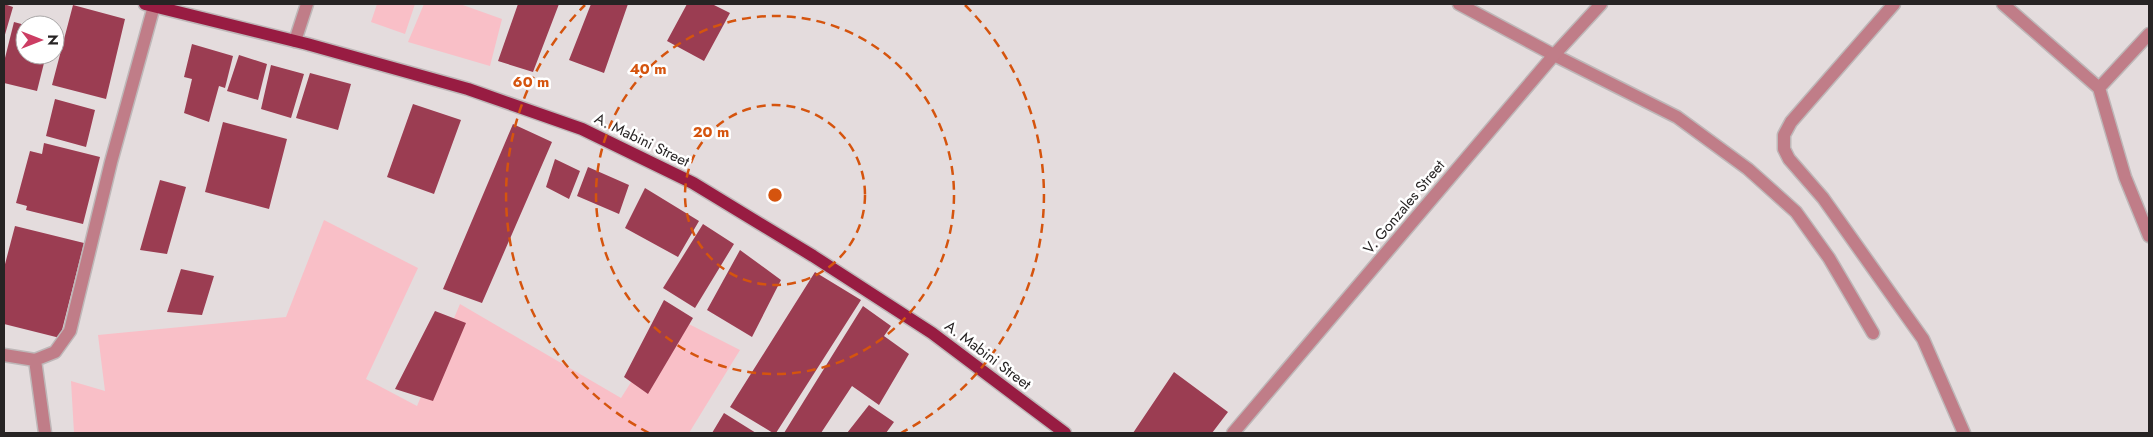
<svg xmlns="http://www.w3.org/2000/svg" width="2153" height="437" viewBox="0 0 2153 437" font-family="Jost,sans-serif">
  <rect width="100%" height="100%" fill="#e4dcdd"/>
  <path fill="#f9bfc7" d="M377,4H415L405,34L371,22Z
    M424,4H460L502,19L490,66L408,42Z
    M324,220L418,268L366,379L417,406L460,304L621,398L673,316L740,350L689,433H74L71,381L105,391L98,335L286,317Z"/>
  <path fill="#9b3d52" d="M4,4L13,7L4,38Z
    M518,4H559L533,72L498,61Z
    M591,4H628L604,73L569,60Z
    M687,4H712L730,13L704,61L667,41Z
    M73,5L125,19L106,99L52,85Z
    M14,22L25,25V55H46L37,91L4,83V62Z
    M192,44L233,56L225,88L219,86L209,122L184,113L192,79L184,77Z
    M239,55L267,64L258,100L227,91Z
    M271,65L304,74L291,118L261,109Z
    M310,73L351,84L338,130L296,118Z
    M55,99L95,110L86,147L46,136Z
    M413,104L461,120L434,194L387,177Z
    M223,122L287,139L269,209L205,192Z
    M513,124L552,142L482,303L443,289Z
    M44,143L100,157L83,224L26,210L27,206L16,203L30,151L42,154Z
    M555,159L580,171L569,199L546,187Z
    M588,167L629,185L619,214L577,196Z
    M160,180L186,187L167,254L140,250Z
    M645,188L699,221L678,257L625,228Z
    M703,224L734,244L695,308L663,288Z
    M15,226L84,243L60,338L4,324V268Z
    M740,250L781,280L752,337L707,310Z
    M181,269L214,276L202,315L167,312Z
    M815,272L861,300L776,433H773L730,407Z
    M664,300L693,318L648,394L624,377Z
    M863,306L891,326L884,336L909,354L879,405L852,386L821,433H784Z
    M435,311L466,323L433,401L395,389Z
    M1174,372L1228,412L1212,433H1133Z
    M869,405L894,422L886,433H847Z
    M724,413L756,433H712Z"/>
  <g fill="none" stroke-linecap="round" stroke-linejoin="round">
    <defs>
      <path id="service" d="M1554,55L1677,117L1748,169L1796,212L1829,258L1873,333"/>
      <path id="minor" d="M1459,4L1554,55
        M1894,4L1791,122L1784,135V149L1789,159L1823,198L1923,339L1964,433
        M2003,4L2099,88L2125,177L2149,236
        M295,41L307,4
        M2099,88L2149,34
        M4,355L35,360L55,352L70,331L111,162L154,6
        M35,360L45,433"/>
      <path id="tertiary" d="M1233,433L1554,55L1601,4"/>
      <path id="primary" d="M145,4L307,44L468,89L582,129L693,183L813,256L932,333L1065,433"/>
    </defs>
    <use href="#service" stroke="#beb7b8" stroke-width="15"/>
    <use href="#minor" stroke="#beb7b8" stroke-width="15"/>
    <use href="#tertiary" stroke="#beb7b8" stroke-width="15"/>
    <use href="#primary" stroke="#beb7b8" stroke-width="15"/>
    <use href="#service" stroke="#c07d88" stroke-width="12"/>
    <use href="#minor" stroke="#c07d88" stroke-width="12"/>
    <use href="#tertiary" stroke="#c07d88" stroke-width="12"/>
    <use href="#primary" stroke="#981c42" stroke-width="12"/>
  </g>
  <g fill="none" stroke="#d5540e" stroke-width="2.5" stroke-dasharray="9 6">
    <circle cx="775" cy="195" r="90"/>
    <circle cx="775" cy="195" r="179"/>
    <path d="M649 433A269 269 0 0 1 585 5M965 5A269 269 0 0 1 901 433"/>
  </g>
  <g text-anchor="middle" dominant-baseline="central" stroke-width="5" stroke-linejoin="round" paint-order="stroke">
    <g font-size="15" fill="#272424" stroke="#fff">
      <text transform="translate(642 140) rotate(26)">A. Mabini Street</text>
      <text transform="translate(1404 207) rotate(-50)">V. Gonzales Street</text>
      <text transform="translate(988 355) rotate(37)">A. Mabini Street</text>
    </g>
  </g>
  <circle cx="775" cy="195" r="8" fill="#d5540e" stroke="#fff" stroke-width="2.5"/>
  <g font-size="15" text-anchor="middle" font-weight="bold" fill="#d5540e" stroke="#fff" stroke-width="5" stroke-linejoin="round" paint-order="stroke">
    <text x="648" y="74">40 m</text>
    <text x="531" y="87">60 m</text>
    <text x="711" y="137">20 m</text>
  </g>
  <rect width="2153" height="437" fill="none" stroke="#272424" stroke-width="10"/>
  <g transform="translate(40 40) rotate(90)"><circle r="24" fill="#ffffff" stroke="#a9a7a7"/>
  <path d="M0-4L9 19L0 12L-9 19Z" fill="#cc3d63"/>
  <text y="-8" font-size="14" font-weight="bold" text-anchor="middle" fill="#272424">N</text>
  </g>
</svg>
